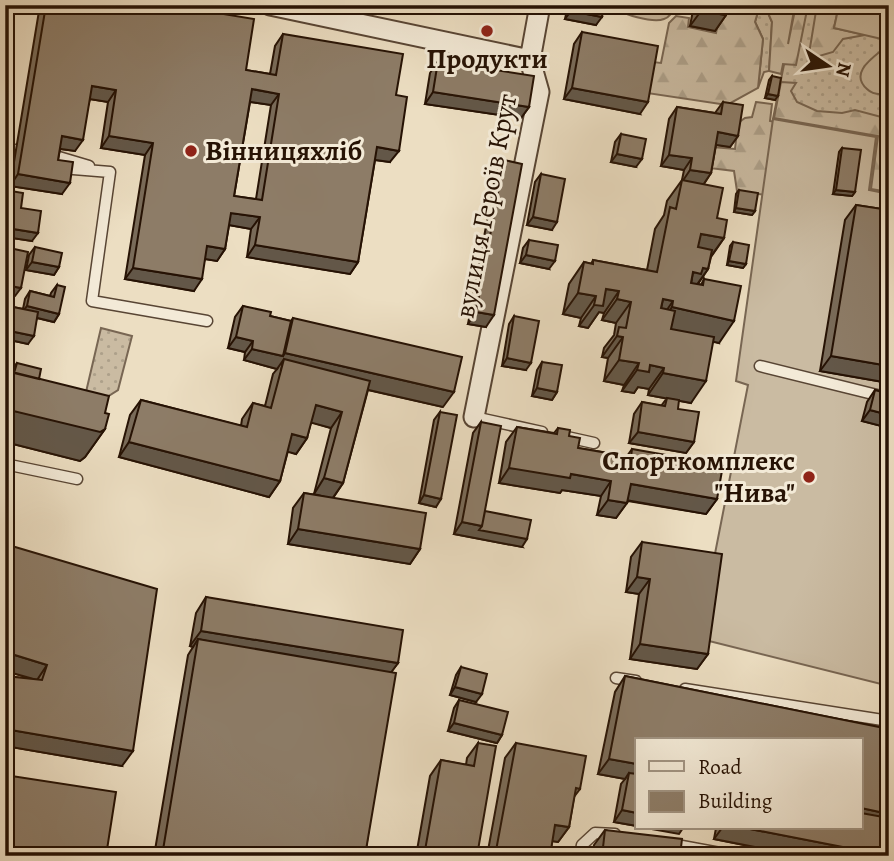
<svg xmlns="http://www.w3.org/2000/svg" width="894" height="861" viewBox="0 0 894 861" font-family="Alegreya,serif">
  <defs>
    <pattern id="grass-dots" width="8" height="8" patternUnits="userSpaceOnUse" patternTransform="scale(1.75)"><rect width="8" height="8" fill="#cabba2"/><path d="M2 2h.1M6 6h.1" fill="none" stroke="#ada08a" stroke-width="1.8" stroke-linecap="round"/></pattern>
    <pattern id="forest-firs" width="22" height="20" patternUnits="userSpaceOnUse" patternTransform="scale(1.75)"><rect width="22" height="20" fill="#cabba2"/><path d="M5 1l3.5 6h-7zM16 11l3.5 6h-7z" fill="#ada08a"/></pattern>
  </defs>
  <rect width="100%" height="100%" fill="#ecdec2"/>
  <filter id="stains"><feTurbulence type="fractalNoise" baseFrequency=".00286" numOctaves="4"/><feColorMatrix values="0 0 0 0 .2 0 0 0 0 .09 0 0 0 0 .02 0 0 0 .5 -.17"/></filter>
  <radialGradient id="worn" r=".72"><stop offset=".6" stop-color="#630" stop-opacity="0"/><stop offset="1" stop-color="#630" stop-opacity=".3"/></radialGradient>
  <path fill="url(#grass-dots)" stroke="#786653" stroke-width="2" d="M760,5H771L768,13L772,22L769,71L764,72L758,88L763,39L755,22Z
    M796,5H889V194L869,190L876,137L773,119Z
    M101,328L132,336L118,390L107,397L86,392Z"/>
  <path fill="url(#forest-firs)" stroke="#786653" stroke-width="2" d="M614,5H675C672,11 671,17 664,19C654,23 619,15 614,5Z
    M722,5H760L755,22L763,39L758,88L727,105L647,93L653,62L661,63L669,23L676,16L689,18L688,27L716,33Z
    M771,5H795L788,44L796,5H808L796,65L783,64L781,74L769,71L772,22L768,13Z
    M817,5H839L834,28L865,35L843,39L833,52L812,58L807,66Z
    M781,82L796,83L791,91L797,102L817,111L842,113L855,110L889,119V192L871,189L878,136L774,118Z
    M756,102L772,104L770,121L785,124L773,196L737,191L734,171L709,168L712,147L735,149L738,123L745,118L752,117Z"/>
  <path fill="#cabba2" stroke="#786653" stroke-width="2" d="M839,5H889L886,40L834,28Z
    M889,44V93C881,95 873,95 867,89C847,71 878,55 889,44Z
    M773,119L876,137L869,190L889,194V686L701,639L712,569L748,385L736,381Z"/>
  <g fill="none" stroke-linecap="round" stroke-linejoin="round">
    <defs>
      <path id="lane" d="M5,150H16
        M52,155L89,166
        M5,159L14,162
        M61,168L110,172
        M110,172L92,301L207,321
        M760,366L889,398
        M474,417L542,432
        M567,437L594,443
        M5,464L77,479
        M616,678L636,681
        M685,689L889,721
        M671,844L736,856
        M580,856L582,845L595,833L615,834"/>
      <path id="street" d="M270,5L530,60
        M474,417L539,92L530,60L540,5"/>
    </defs>
    <use href="#lane" stroke="#584534" stroke-width="13"/>
    <use href="#street" stroke="#584534" stroke-width="23"/>
    <use href="#lane" stroke="#f3ead7" stroke-width="10"/>
    <use href="#street" stroke="#f3ead7" stroke-width="19"/>
  </g>
  <path fill="#796b59" stroke="#261204" stroke-width="2" fill-rule="evenodd" d="M40,5H169L246,70L270,74L275,46L283,34L396,95L390,162L375,160L358,262L350,274L247,257L251,229L229,225L225,249L217,261L205,259L194,291L125,279L145,155L101,148L108,102L90,99L75,151L60,149L58,160L62,194L10,186ZM250,102L271,105L256,199L234,196Z
    M568,5H604L596,25L565,19Z
    M694,5H728L726,15L715,31L690,26Z
    M582,32L640,114L564,99L574,44Z
    M438,61L529,107L521,118L425,104L430,73Z
    M772,76L775,100L765,98L769,80Z
    M723,102L738,136L730,147L716,145L711,173L704,184L717,218L724,238L711,257L708,269L698,284L701,285L704,279L719,343L713,341L691,403L648,395L649,389L638,387L634,393L622,391L624,385L604,381L608,358L602,357L604,348L614,335L616,323L602,320L604,313L599,312L588,328L579,326L581,318L563,314L569,284L584,262L591,264L593,260L647,270L655,229L664,215L667,201L682,180L684,170L661,166L669,119L677,107L715,113Z
    M621,134L636,167L611,162L615,142Z
    M842,148L855,192L852,196L833,194L839,152Z
    M504,160L486,327L468,324L496,172Z
    M541,174L552,230L527,225L535,182Z
    M5,190L21,208L32,241L5,237Z
    M739,190L755,211L752,215L734,212L736,194Z
    M856,205L889,210V383L820,371L845,220Z
    M529,240L549,269L520,263L523,248Z
    M733,242L746,264L743,268L727,265L730,246Z
    M35,247L59,267L54,275L26,270L29,255Z
    M57,285L59,314L54,322L37,318L28,344L5,339V303L8,306L23,309L25,299L30,291L50,296L51,293Z
    M243,306L270,316L291,321L293,318L443,407L368,390L343,483L333,498L420,549L410,564L288,544L293,508L304,493L323,496L314,494L331,428L311,422L307,438L296,454L288,451L280,481L269,497L119,457L130,415L141,400L241,426L242,419L253,403L265,406L273,374L277,369L244,360L245,352L228,348L235,317Z
    M514,316L526,370L502,366L509,324Z
    M542,362L557,392L552,400L532,396L537,370Z
    M17,363L39,379L105,413V429L85,457L80,461L5,442V381L12,372L13,373L14,367Z
    M875,390L889,394V428L862,421L867,402Z
    M667,398L678,409L694,442L686,453L629,443L634,414L642,402L661,406Z
    M440,412L436,507L419,503L434,420Z
    M481,422L485,511L522,547L454,534L473,433Z
    M517,427L554,433L558,428L569,436L578,448L627,456L632,449L717,499L706,514L628,501L616,518L597,515L601,496L562,490L560,493L499,483L506,442Z
    M642,542L708,654L697,669L630,659L639,594L626,592L631,557Z
    M5,544L122,766L5,746V676L35,679L5,671Z
    M206,597L398,663L391,672L365,856H154L188,655L193,647L190,646L196,613Z
    M461,667L476,702L450,695L456,675Z
    M625,676L889,729V856H800L714,839L716,828H861V740H637V826L614,822L621,784L625,779L598,774L615,692Z
    M459,700L502,735L497,743L448,731L454,708Z
    M478,743L477,856H416L430,776L441,760L466,765L467,758Z
    M516,743L580,789L574,797L569,827L558,842L552,841L550,856H487L505,758Z
    M605,830L680,856H593L594,845Z"/>
  <path fill="#635748" stroke="#261204" stroke-width="2" d="M571,11L602,17L596,25L565,19Z
    M701,11L726,15L715,31L690,26Z
    M92,86L116,90L108,102L83,98Z
    M572,88L648,102L640,114L564,99Z
    M252,89L279,94L271,105L244,101Z
    M433,92L529,107L521,118L425,104Z
    M768,94L778,96L775,100L765,98Z
    M718,132L738,136L730,147L710,144Z
    M62,136L83,140L75,151L54,148Z
    M109,136L153,143L145,155L101,148Z
    M377,147L399,151L390,162L368,159Z
    M617,154L642,159L636,167L611,162Z
    M669,155L692,158L684,170L661,166Z
    M690,170L711,173L703,185L682,182Z
    M18,174L70,183L62,194L10,186Z
    M836,190L855,192L852,196L833,194Z
    M5,208L11,209L5,217Z
    M736,208L755,211L752,215L734,212Z
    M231,213L260,217L251,229L223,224Z
    M533,217L557,222L552,230L527,225Z
    M7,228L38,233L32,241L5,237V231Z
    M701,234L724,238L709,259L686,255Z
    M255,245L358,262L350,274L247,257Z
    M207,246L225,249L217,261L199,258Z
    M526,255L555,261L549,269L520,263Z
    M729,261L746,264L743,268L727,265Z
    M32,262L59,267L54,275L26,270Z
    M133,268L202,279L194,291L125,279Z
    M703,268L708,269L693,290H690L693,272Z
    M5,285L21,288L15,296L5,294Z
    M606,289L619,291L604,313L599,312L588,328L579,326Z
    M578,293L596,296L581,318L563,314Z
    M617,299L631,302L616,323L602,320Z
    M663,299L673,301L658,323Z
    M27,306L59,314L54,322L21,314Z
    M672,307L734,321L719,343L657,329Z
    M476,312L494,315L486,327L468,324Z
    M5,330L34,336L28,344L5,339Z
    M617,336L623,337L608,358L602,357Z
    M236,337L253,341L245,352L228,348Z
    M252,349L283,356L285,353L454,392L443,407L281,370L284,359L277,369L244,360Z
    M831,356L889,366V383L820,371Z
    M507,358L531,363L526,370L502,366Z
    M619,360L639,363L624,385L604,381Z
    M650,365L664,368L649,389L638,387L634,393L622,391L637,370Z
    M663,373L706,381L691,403L648,395Z
    M537,388L557,392L552,400L532,396Z
    M316,405L342,412L331,428L305,421Z
    M5,409L105,429L85,457L80,461L5,442Z
    M870,410L889,415V428L862,421Z
    M638,432L694,442L686,453L629,443Z
    M292,434L307,438L296,454L281,450Z
    M129,442L280,481L269,497L119,457Z
    M509,468L571,474L611,481L601,496L562,490L560,493L499,483Z
    M324,478L343,483L332,499L314,494Z
    M631,484L717,499L706,514L620,499Z
    M424,495L441,499L436,507L419,503Z
    M608,500L627,503L616,518L597,515Z
    M462,522L482,526L527,539L522,547L454,534Z
    M298,529L420,549L410,564L288,544Z
    M637,577L650,579L639,594L626,592Z
    M201,631L398,663L387,678L198,639L193,647L190,646Z
    M640,644L708,654L697,669L630,659Z
    M5,652L47,665L37,680L5,671Z
    M455,687L482,694L476,702L450,695Z
    M454,723L502,735L497,743L448,731Z
    M5,729L133,751L122,766L5,746Z
    M609,759L637,764V782L629,773L625,779L598,774Z
    M861,808L889,814V831L861,826Z
    M622,810L637,813V826L614,822Z
    M555,825L569,827L558,842L545,840Z
    M646,828H683L679,834Z
    M722,828H745L889,856H800L714,839Z"/>
  <path fill="#8d7c67" stroke="#261204" stroke-width="2" fill-rule="evenodd" d="M46,5H169L254,19L246,70L276,75L283,34L403,54L396,95L407,97L399,151L377,147L358,262L255,245L260,217L231,213L225,249L207,246L202,279L133,268L153,143L109,136L116,90L92,86L83,140L62,136L58,160L73,162L70,183L18,174ZM252,89L279,94L262,200L234,196Z
    M572,5H604L602,17L571,11Z
    M702,5H728L726,15L701,11Z
    M582,32L658,46L648,102L572,88Z
    M438,61L534,76L529,107L433,92Z
    M772,76L781,78L778,96L768,94Z
    M723,102L743,105L738,136L718,132L711,173L690,170L692,158L669,155L677,107L721,114Z
    M621,134L646,139L642,159L617,154Z
    M842,148L861,150L855,192L836,190Z
    M504,160L522,164L494,315L476,312Z
    M541,174L565,179L557,222L533,217Z
    M682,180L723,188L717,218L727,220L724,238L701,234L698,247L712,250L708,269L703,268L701,274L693,272L691,283L703,285L704,279L741,286L734,321L672,307L673,301L663,299L661,308L675,311L671,329L714,337L706,381L663,373L664,368L650,365L649,372L637,370L639,363L619,360L623,337L617,336L619,327L626,328L631,302L617,299L619,291L606,289L603,306L594,305L596,296L578,293L584,262L593,264V260L657,272L670,207L676,209Z
    M5,190L23,193L21,208L41,211L38,233L7,228L11,209L5,208Z
    M739,190L758,193L755,211L736,208Z
    M856,205L889,210V366L831,356Z
    M529,240L558,245L555,261L526,255Z
    M733,242L749,245L746,264L729,261Z
    M5,247L28,252L21,288L5,285Z
    M35,247L62,253L59,267L32,262Z
    M57,285L65,287L59,314L27,306L30,291L54,297Z
    M5,303H9L8,306L38,312L34,336L5,330Z
    M243,306L271,312L270,316L291,321L283,356L252,349L253,341L236,337Z
    M514,316L539,321L531,363L507,358Z
    M293,318L462,357L454,392L285,353Z
    M284,359L370,381L343,483L324,478L342,412L316,405L307,438L292,434L280,481L129,442L141,400L247,427L253,403L271,408Z
    M542,362L562,365L557,392L537,388Z
    M17,363L41,369L39,379L14,373Z
    M12,372L109,396L105,413L109,414L105,429L100,432L5,409V388L8,389Z
    M875,390L889,394V415L870,410Z
    M667,398L679,400L678,409L699,412L694,442L638,432L642,402L665,406Z
    M440,412L457,415L441,499L424,495Z
    M481,422L501,426L482,526L462,522Z
    M517,427L557,434L558,428L570,430L569,436L580,438L578,448L631,457L632,449L723,465L717,499L631,484L627,503L608,500L611,481L571,474L570,478L509,468Z
    M304,493L426,513L420,549L298,529Z
    M485,511L531,520L527,539L479,530L482,526Z
    M642,542L722,554L708,654L640,644L650,579L637,577Z
    M5,544L157,589L133,751L5,729V676L42,680L47,665L5,652Z
    M206,597L403,630L398,663L201,631Z
    M198,639L396,673L365,856H162Z
    M461,667L487,674L482,694L455,687Z
    M625,676L889,729V814L861,808V740H637V764L609,759Z
    M459,700L508,712L502,735L454,723Z
    M478,743L496,746L477,856H424L441,760L474,766Z
    M516,743L586,756L580,789L576,788L569,827L555,825L550,856H495Z
    M629,773L637,774V813L622,810Z
    M5,775L116,792L106,856H5Z
    M861,813L889,818V856L745,828H861Z
    M605,830L682,839L680,856H602Z"/>
  <g fill="#8f2418" stroke="#f3ead7" stroke-width="2.5">
    <circle cx="487" cy="31" r="7"/>
    <circle cx="191" cy="151" r="7"/>
    <circle cx="809" cy="477" r="7"/>
  </g>
  <g text-anchor="middle" dominant-baseline="central" stroke-width="6" stroke-linejoin="round" paint-order="stroke">
    <g font-size="28" font-weight="bold" fill="#261204" stroke="#f3ead7">
      <text x="487" y="59">Продукти</text>
      <text x="205" y="151" text-anchor="start">Вінницяхліб</text>
      <text x="795" y="461" text-anchor="end">Спорткомплекс<tspan x="795" dy="32">"Нива"</tspan></text>
    </g>
    <g font-size="28" fill="#261204" stroke="#f3ead7">
      <text transform="translate(486 206) rotate(-79)">вулиця Героїв Крут</text>
    </g>
  </g>
  <rect width="894" height="861" fill="none" stroke="#ecdec2" stroke-width="28"/>
  <rect x="7" y="7" width="880" height="847" fill="none" stroke="#261204" stroke-width="3.5"/>
  <rect x="14" y="14" width="866" height="833" fill="none" stroke="#261204" stroke-width="2"/>
  <rect x="635" y="738" width="228" height="91" fill="#f3ead7" stroke="#a19483" stroke-width="2"/>
  <rect x="649" y="761" width="35" height="10" fill="#f3ead7" stroke="#a19483" stroke-width="2"/>
  <text x="698" y="774" font-size="21" fill="#261204">Road</text>
  <rect x="649" y="791" width="35" height="21" fill="#8d7c67" stroke="#a19483" stroke-width="2"/>
  <text x="698" y="808" font-size="21" fill="#261204">Building</text>
  <g transform="translate(828 66) rotate(103)" stroke="#f3ead7" stroke-width="5" paint-order="stroke">
  <path d="M0-5L12 26L0 18L-12 26Z" fill="#261204"/>
  <text y="-10" font-size="19" font-weight="bold" text-anchor="middle" fill="#261204">N</text>
  </g>
  <rect width="100%" height="100%" filter="url(#stains)"/>
  <rect width="100%" height="100%" fill="url(#worn)"/>
</svg>
